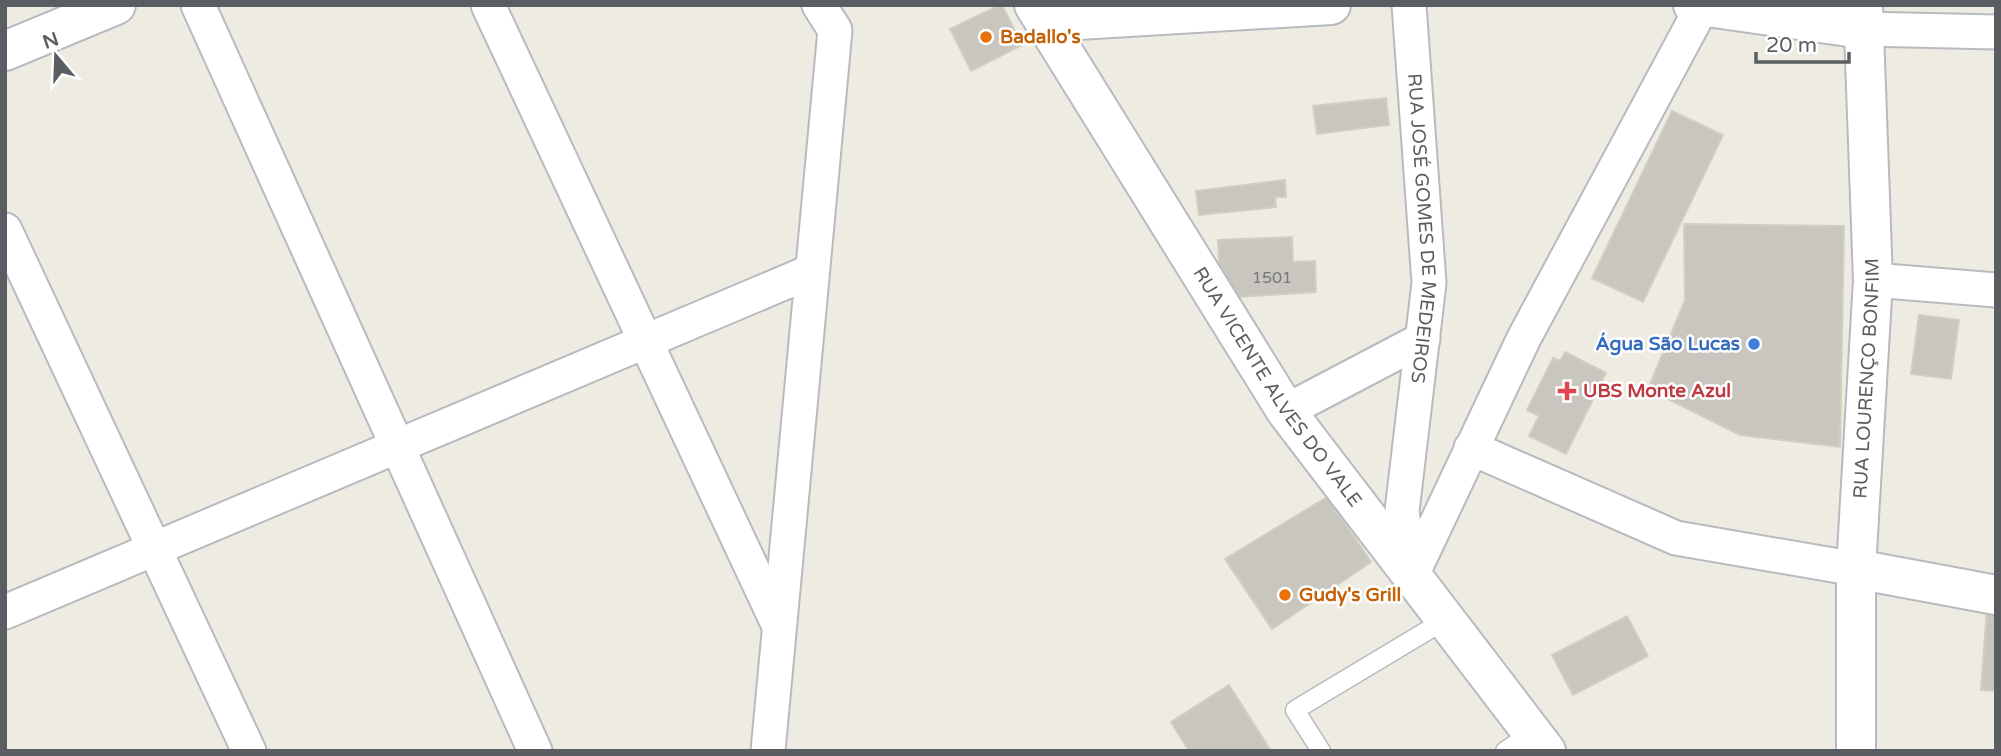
<svg xmlns="http://www.w3.org/2000/svg" width="2001" height="756" viewBox="0 0 2001 756" font-family="'Varela Round',sans-serif">
  <rect width="100%" height="100%" fill="#eeece2"/>
  <path fill="#c8c6bf" stroke="#d2cec0" stroke-width="2" d="M1000,5H1002L1022,45L971,71L950,29Z
    M1386,98L1389,125L1317,134L1313,106Z
    M1672,111L1723,135L1643,302L1592,278Z
    M1285,180L1286,197H1275L1276,207L1199,215L1196,191Z
    M1684,224L1844,226L1840,447L1740,435L1648,389L1685,300Z
    M1292,237L1293,262L1315,261L1316,292L1238,297L1219,263L1218,240Z
    M1919,315L1959,320L1951,379L1911,374Z
    M1565,352L1606,373L1566,454L1529,436L1539,416L1527,410L1553,358L1560,361Z
    M1327,497L1371,562L1272,629L1225,559Z
    M1987,608L1996,609V691L1981,690Z
    M1627,616L1648,656L1573,695L1552,655Z
    M1229,685L1271,751H1189L1171,722Z"/>
  <g fill="none" stroke-linecap="round" stroke-linejoin="round">
    <defs>
      <path id="service" d="M1321,751L1295,710L1445,620
        M1505,751L1532,733"/>
      <g id="minor">
        <path d="M198,5L535,751"/>
        <path d="M488,5L778,624"/>
        <path id="s1" d="M1409,5L1429,283L1402,511L1411,577"/>
        <path d="M1863,29L1996,32"/>
        <path d="M5,230L249,751"/>
        <path d="M1873,280L1996,290"/>
        <path d="M1286,411L1423,339"/>
        <path d="M1471,448L1676,538L1856,569"/>
        <path d="M1411,577L1524,338L1703,5"/>
        <path d="M5,612L812,271"/>
        <path d="M768,751L835,30L819,5"/>
      </g>
      <g id="tertiary">
        <path d="M1693,5L1863,29"/>
        <path d="M1045,22L1331,5"/>
        <path d="M5,51L116,5"/>
        <path d="M1856,569L1996,595"/>
        <path id="s2" d="M1856,751V569L1873,280L1863,5"/>
      </g>
      <g id="secondary">
        <path id="s3" d="M1034,5L1286,411L1546,751"/>
      </g>
    </defs>
    <use href="#service" stroke="#b7babf" stroke-width="21"/>
    <use href="#minor" stroke="#b7babf" stroke-width="37"/>
    <use href="#tertiary" stroke="#b7babf" stroke-width="42"/>
    <use href="#secondary" stroke="#b8bbc1" stroke-width="42"/>
    <use href="#service" stroke="#fff" stroke-width="18"/>
    <use href="#minor" stroke="#fff" stroke-width="33"/>
    <use href="#tertiary" stroke="#fff" stroke-width="38"/>
    <use href="#secondary" stroke="#fff" stroke-width="38"/>
  </g>
  <g fill="#e8710a" stroke="#fff" stroke-width="2.5">
    <circle cx="986" cy="37" r="7"/>
    <circle cx="1285" cy="595" r="7"/>
  </g>
  <circle fill="#3f7fe0" stroke="#fff" stroke-width="2.5" cx="1754" cy="344" r="7"/>
  <path fill="#e0444e" stroke="#fff" stroke-width="2.5" d="M1563.5 380.5h7v7h7v7h-7v7h-7v-7h-7v-7h7z"/>
  <g text-anchor="middle" dominant-baseline="central" stroke-width="5" stroke-linejoin="round" paint-order="stroke">
    <g font-size="16" fill="#76787a">
      <text x="1272" y="278">1501</text>
    </g>
    <g font-size="19" font-weight="bold" fill="#c56008" stroke="#fff" text-anchor="start">
      <text x="1000" y="37">Badallo's</text>
      <text x="1299" y="595">Gudy's Grill</text>
    </g>
    <g font-size="19" fill="#5a5e63" stroke="#fff">
      <text stroke="none"><textPath href="#s1" startOffset="224">RUA JOSÉ GOMES DE MEDEIROS</textPath></text>
      <text stroke="none"><textPath href="#s2" startOffset="373">RUA LOURENÇO BONFIM</textPath></text>
      <text stroke="none"><textPath href="#s3" startOffset="453">RUA VICENTE ALVES DO VALE</textPath></text>
    </g>
    <g font-size="19" font-weight="bold" fill="#366cbe" stroke="#fff" text-anchor="end">
      <text x="1740" y="344">Água São Lucas</text>
    </g>
    <g font-size="19" font-weight="bold" fill="#be3a42" stroke="#fff" text-anchor="start">
      <text x="1583" y="391">UBS Monte Azul</text>
    </g>
  </g>
  <rect width="2001" height="756" fill="none" stroke="#5a5e63" stroke-width="14"/>
  <g transform="translate(56 56) rotate(341)" stroke="#ffffff" stroke-width="5" paint-order="stroke">
  <path d="M0-5L12 26L0 18L-12 26Z" fill="#5a5e63"/>
  <text y="-10" font-size="19" font-weight="bold" text-anchor="middle" fill="#5a5e63">N</text>
  </g>
  <path d="M1756 52v10h93v-10" fill="none" stroke="#5a5e63" stroke-width="3.5"/>
  <text x="1766" y="52" font-size="21" fill="#5a5e63" stroke="#ffffff" stroke-width="5" paint-order="stroke">20 m</text>
</svg>
